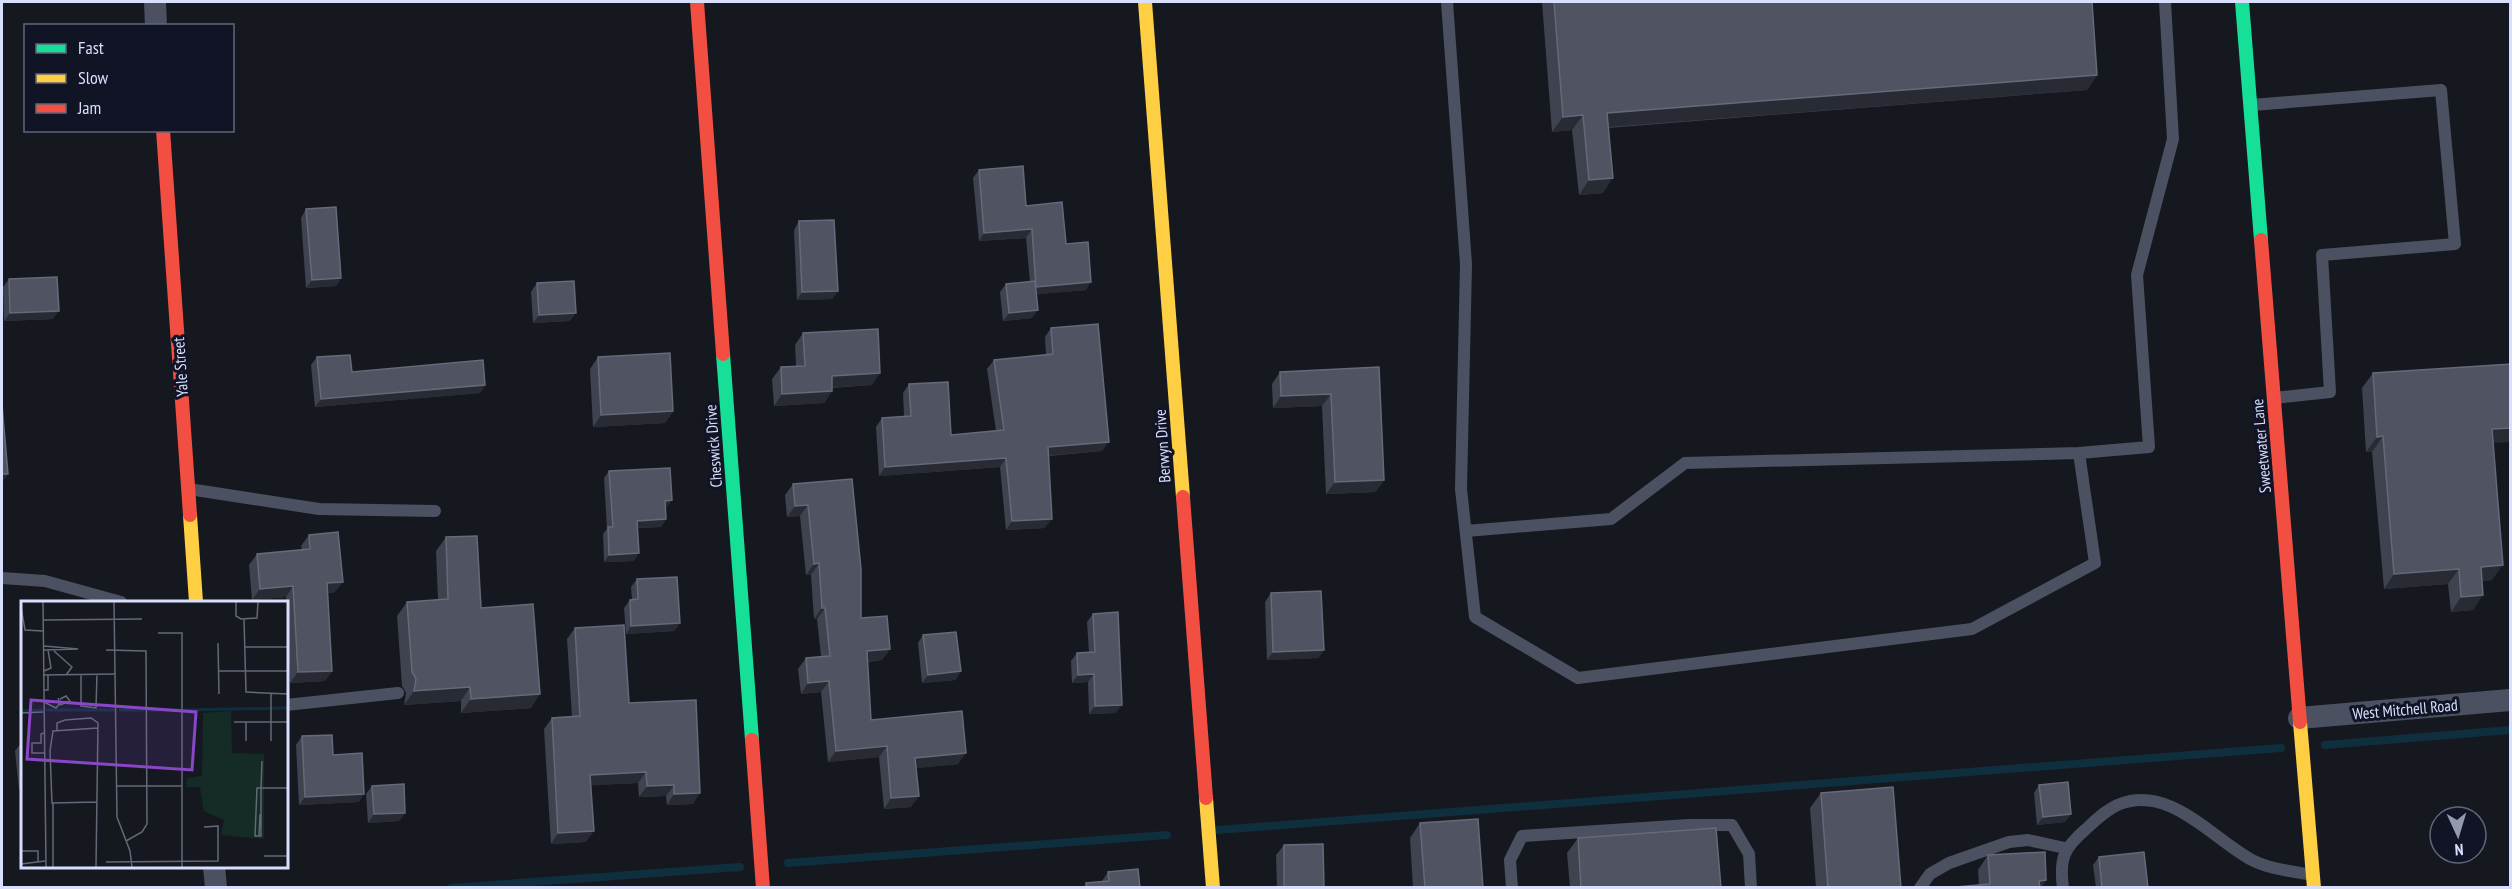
<svg xmlns="http://www.w3.org/2000/svg" width="2512" height="889" viewBox="0 0 2512 889" font-family="'PT Sans Narrow',sans-serif">
  <rect width="100%" height="100%" fill="#161820"/>
  <g fill="none" stroke-linecap="round" stroke-linejoin="round">
    <path stroke="#0f2f3f" stroke-width="8" d="M2325,745L2510,730
      M1218,830L2281,748
      M788,863L1167,835
      M451,888L740,867"/>
    <path stroke="#4b5161" stroke-width="12" d="M1447,2L1466,264L1461,489L1475,617L1578,678L1972,629L2095,563L2079,453
      M2252,105L2441,90L2455,244L2322,255L2330,392L2274,398
      M189,489L319,509L435,511
      M1466,531L1611,519L1685,463L2079,453L2149,447L2137,275L2173,139L2165,2
      M2,578L45,581L121,602
      M286,705L398,693
      M1512,888L1510,860L1522,836L1689,825H1732L1749,854L1751,888
      M1920,888L1930,874L1949,863L2009,842L2028,840L2065,848
      M2063,888C2059,858 2064,848 2086,829C2096,820 2107,809 2120,804C2169,785 2211,837 2250,859C2268,869 2291,871 2312,875"/>
    <path stroke="#4b5161" stroke-width="22" d="M155,2L156,26
      M2299,718L2510,700
      M214,866L216,888"/>
    <path stroke="#16e098" stroke-width="14" d="M2242,2L2261,240
      M723,354L752,740"/>
    <path stroke="#ffcf43" stroke-width="14" d="M1145,2L1183,497
      M190,515L196,602
      M2300,722L2314,888
      M1206,798L1213,888"/>
    <path stroke="#f24e42" stroke-width="14" d="M697,2L723,354
      M163,130L190,515
      M2261,240L2300,722
      M1183,497L1206,798
      M752,740L763,888"/>
  </g>
  <path fill="#3f424f" d="M1542,2H2092L2097,75L2087,90L1608,128L1603,193L1579,195L1572,130L1552,132Z
    M979,170L1026,206L1066,244L1086,290L1036,294L1032,318L1003,321L1000,292L1006,284L1030,282L1026,238L979,241L973,178Z
    M306,209L341,278L336,286L306,288L301,218Z
    M799,221L838,291L832,299L797,300L794,230Z
    M9,279L53,319L4,321L3,287Z
    M537,283L570,321L533,323L531,292Z
    M1051,328L1102,451L1049,456L1045,528L1006,530L1000,467L879,476L876,427L882,418L904,416L903,393L909,384L951,435L996,431L987,369L994,360L1046,355L1045,337Z
    M803,333L872,385L832,388V391L824,403L774,406L772,379L781,367L796,366L795,345Z
    M317,357L352,372L485,385L480,393L315,407L311,365Z
    M598,357L673,411L665,423L593,427L590,369Z
    M1379,367L1384,480L1375,492L1326,494L1322,406L1273,408L1272,384L1280,372Z
    M2373,373L2493,443L2492,580L2482,581L2473,610L2451,612L2448,584L2384,589L2372,452H2366L2362,388Z
    M609,471L667,507H666V519L661,527L638,528L634,561L604,562L603,534L607,529L604,478Z
    M852,479L861,618L890,649L882,660L867,662L871,720L958,764L916,768L911,807L884,809L879,757L828,762L821,692L801,694L798,669L806,658L821,656L817,619H814L811,575H806L800,516L787,517L785,495L793,484Z
    M309,535L335,592L328,593L332,671L325,681L290,683L286,597L252,600L249,565L257,554L302,550L301,546Z
    M446,537L481,608L531,708L461,713V701L404,705L406,693L402,686L397,616L407,602L438,600L436,551Z
    M637,579L680,623L674,631L626,634L624,608L630,600H632L631,587Z
    M1271,593L1324,650L1318,658L1267,660L1265,602Z
    M1093,614L1116,713L1089,714L1088,682L1072,683L1071,661L1077,653L1089,652L1087,622Z
    M575,628L629,703L693,804L667,805L666,796L639,797L638,783L591,785L586,842L551,844L544,729L552,718L572,717L567,639Z
    M923,635L961,671L955,680L922,683L918,643Z
    M302,736L333,755L359,802L299,805L296,745Z
    M22,742V789L19,790L15,751L21,743Z
    M2039,785L2071,814L2065,822L2037,825L2034,793Z
    M372,786L405,813L399,821L368,823L366,794Z
    M1821,793L1901,888H1816L1810,808Z
    M1420,823L1483,888H1413L1410,838Z
    M1578,838L1721,888H1570L1567,853Z
    M1284,845L1324,888H1277L1276,855Z
    M1988,855L2046,880L2041,888H1944L1979,885L1978,870Z
    M2099,857L2148,888H2096L2093,865Z
    M1108,872L1140,888H1083L1086,883L1102,881Z"/>
  <path fill="#282a34" d="M2097,75L2087,90L1596,128L1607,113Z
    M1583,115L1572,130L1552,132L1563,117Z
    M1613,178L1603,193L1579,195L1589,180Z
    M1032,229L1026,238L979,241L984,233Z
    M341,278L336,286L306,288L312,280Z
    M1091,282L1086,290L1031,295L1036,287Z
    M838,291L832,299L797,300L802,292Z
    M1038,310L1032,318L1003,321L1009,313Z
    M59,311L53,319L4,321L10,313Z
    M576,313L570,321L533,323L539,315Z
    M880,373L872,385L824,388L832,376Z
    M485,385L480,393L315,407L321,399Z
    M832,391L824,403L774,406L782,394Z
    M1331,394L1322,406L1273,408L1281,396Z
    M673,411L665,423L593,427L601,415Z
    M2511,428V442L2481,444L2492,429Z
    M2383,436L2372,452H2366L2377,437Z
    M1109,442L1102,451L1042,456L1048,447Z
    M1006,458L1000,467L879,476L885,467Z
    M2,474H8L2,483Z
    M1384,480L1375,492L1326,494L1335,482Z
    M672,500L667,507L660,508L665,501Z
    M808,505L800,516L787,517L795,506Z
    M666,519L661,527L632,528L637,521Z
    M1052,519L1045,528L1006,530L1012,521Z
    M639,553L634,561L604,562L609,555Z
    M819,563L811,575H806L814,564Z
    M2503,565L2492,580L2470,582L2481,567Z
    M2459,569L2448,584L2384,589L2394,574Z
    M343,582L335,592L320,594L327,583Z
    M293,586L286,597L252,600L260,589Z
    M2483,595L2473,610L2451,612L2461,597Z
    M822,608H825L817,619H814Z
    M680,623L674,631L626,634L631,626Z
    M890,649L882,660L859,662L867,651Z
    M1324,650L1318,658L1267,660L1273,652Z
    M332,671L325,681L290,683L298,672Z
    M961,671L955,680L922,683L928,675Z
    M1094,674L1088,682L1072,683L1078,675Z
    M829,681L821,692L801,694L808,683Z
    M470,687L461,701L404,705L414,691Z
    M540,694L531,708L461,713L471,699Z
    M1122,705L1116,713L1089,714L1095,706Z
    M887,746L879,757L828,762L836,751Z
    M966,753L958,764L908,769L915,758Z
    M646,772L638,783L583,786L590,775Z
    M674,785L666,796L639,797L647,786Z
    M700,793L693,804L667,805L674,794Z
    M364,794L359,802L299,805L305,797Z
    M919,796L911,807L884,809L891,798Z
    M405,813L399,821L368,823L374,814Z
    M2071,814L2065,822L2037,825L2043,817Z
    M594,831L586,842L551,844L558,833Z
    M2046,880L2041,888H2035L2039,881Z"/>
  <path fill="#505362" stroke="#65697a" stroke-width="1.5" d="M1554,2H2092L2097,75L1607,113L1613,178L1589,180L1583,115L1563,117Z
    M1023,166L1026,206L1062,202L1066,244L1088,242L1091,282L1036,287L1032,229L984,233L979,170Z
    M336,207L341,278L312,280L306,209Z
    M834,220L838,291L802,292L799,221Z
    M57,277L59,311L10,313L9,279Z
    M574,281L576,313L539,315L537,283Z
    M1035,281L1038,310L1009,313L1006,284Z
    M1098,324L1109,442L1048,447L1052,519L1012,521L1006,458L885,467L882,418L911,416L909,384L948,382L951,435L1004,430L994,360L1053,354L1051,328Z
    M878,329L880,373L832,376V391L782,394L781,367L805,366L803,333Z
    M670,353L673,411L601,415L598,357Z
    M350,355L352,372L483,360L485,385L321,399L317,357Z
    M2511,364V428L2492,429L2503,565L2481,567L2483,595L2461,597L2459,569L2394,574L2383,436L2377,437L2373,373Z
    M1379,367L1384,480L1335,482L1331,394L1281,396L1280,372Z
    M2,405L8,474H2Z
    M670,468L672,500L665,501L666,519L637,521L639,553L609,555L608,527H613L609,471Z
    M852,479L861,569V618L887,616L890,649L867,651L871,720L962,711L966,753L915,758L919,796L891,798L887,746L836,751L829,681L808,683L806,658L830,656L825,608H822L819,563L814,564L808,505L795,506L793,484Z
    M338,532L343,582L327,583L332,671L298,672L293,586L260,589L257,554L310,549L309,535Z
    M477,536L481,608L533,604L540,694L471,699L470,687L414,691L416,679L412,672L407,602L448,599L446,537Z
    M677,577L680,623L631,626L630,600L638,599L637,579Z
    M1321,591L1324,650L1273,652L1271,593Z
    M1118,612L1122,705L1095,706L1094,674L1078,675L1077,653L1095,652L1093,614Z
    M624,625L629,703L696,700L700,793L674,794V785L647,786L646,772L590,775L594,831L558,833L552,718L580,716L575,628Z
    M956,632L961,671L928,675L923,635Z
    M332,735L333,755L362,753L364,794L305,797L302,736Z
    M22,742V762L21,743Z
    M2068,782L2071,814L2043,817L2039,785Z
    M404,784L405,813L374,814L372,786Z
    M1893,787L1901,888H1828L1821,793Z
    M1478,819L1483,888H1425L1420,823Z
    M1716,828L1721,888H1581L1578,838Z
    M1323,844L1324,888H1284V845Z
    M2045,852L2046,880L2039,881L2040,888H1944L1990,884L1988,855Z
    M2144,852L2148,888H2102L2099,857Z
    M1138,869L1140,888H1087L1086,883L1109,881L1108,872Z"/>
  <g text-anchor="middle" dominant-baseline="central" stroke-width="6" stroke-linejoin="round" paint-order="stroke">
    <g font-size="16" fill="#d8dffd" stroke="#111425">
      <text transform="translate(180 367) rotate(-94)">Yale Street</text>
      <text transform="translate(713 446) rotate(-94)">Cheswick Drive</text>
      <text transform="translate(1162 446) rotate(-94)">Berwyn Drive</text>
      <text transform="translate(2261 446) rotate(-95)">Sweetwater Lane</text>
      <text transform="translate(2405 709) rotate(-5)">West Mitchell Road</text>
    </g>
  </g>
  <g transform="translate(21 601)">
    <rect width="267" height="267" fill="#161820"/>
    <path d="M210,110L211,152L243,153V238L200,234L203,219L183,210L179,186H165L166,177L181,175L182,112Z" fill="#142c25"/>
    <path fill="none" stroke="#0f2f3f" stroke-width="3" d="M25,109H93M98,109H123M127,109H159M163,109L267,107M0,110L22,109"/>
    <path fill="none" stroke="#646878" stroke-width="1.5" d="M22,1L25,266M93,1L96,216L109,250L111,266M215,1V15L220,18L236,17L237,1M0,6L4,29L22,30M223,18L225,91L267,93M22,19L121,18M137,32H161V266M197,42L198,93M23,45L57,48L23,49M224,46H267M85,49L125,50L126,223L121,231L105,240M33,50L51,66L45,74M23,70L30,67L27,49M198,70H267M60,73V105L75,107L76,73M22,74L95,73M23,89H27V74M39,98L45,95L49,100L39,104M23,101L35,107L39,102L37,97M0,112L22,111M213,121H267M225,121V140M36,130V122L44,119L70,117L77,122L75,266M23,132L20,133V142H11V152H24M250,140V93M96,185H161M236,187H240V235H234ZM240,187H267M240,187L241,160M76,201L31,202L29,150L32,130L77,127M32,202V266M238,235L239,213M0,250H17V260M243,255H267M85,261L197,260V225L183,226M0,263L24,260"/>
    <path fill="#8947c8" fill-opacity="0.15" stroke="#8947c8" stroke-width="3" d="M10,99L175,111L171,169L6,158Z"/>
    <rect width="267" height="267" fill="none" stroke="#d8dffd" stroke-width="3"/>
  </g>
  <rect width="2512" height="889" fill="none" stroke="#d8dffd" stroke-width="6"/>
  <rect x="24" y="24" width="210" height="108" fill="#111425" stroke="#61657b" stroke-width="1.5"/>
  <rect x="36" y="44" width="30" height="9" fill="#16e098" stroke="#61657b" stroke-width="1.5"/>
  <text x="78" y="54" font-size="18" fill="#d8dffd">Fast</text>
  <rect x="36" y="74" width="30" height="9" fill="#ffcf43" stroke="#61657b" stroke-width="1.5"/>
  <text x="78" y="84" font-size="18" fill="#d8dffd">Slow</text>
  <rect x="36" y="104" width="30" height="9" fill="#f24e42" stroke="#61657b" stroke-width="1.5"/>
  <text x="78" y="114" font-size="18" fill="#d8dffd">Jam</text>
  <g transform="translate(2458 835) rotate(176)"><circle r="28" fill="#111425" stroke="#61657b" stroke-width="1.5"/>
  <path d="M0-4.5L10 22L0 15L-10 22Z" fill="#9499b0"/>
  <text y="-9" font-size="16" font-weight="bold" text-anchor="middle" fill="#d8dffd">N</text>
  </g>
</svg>
